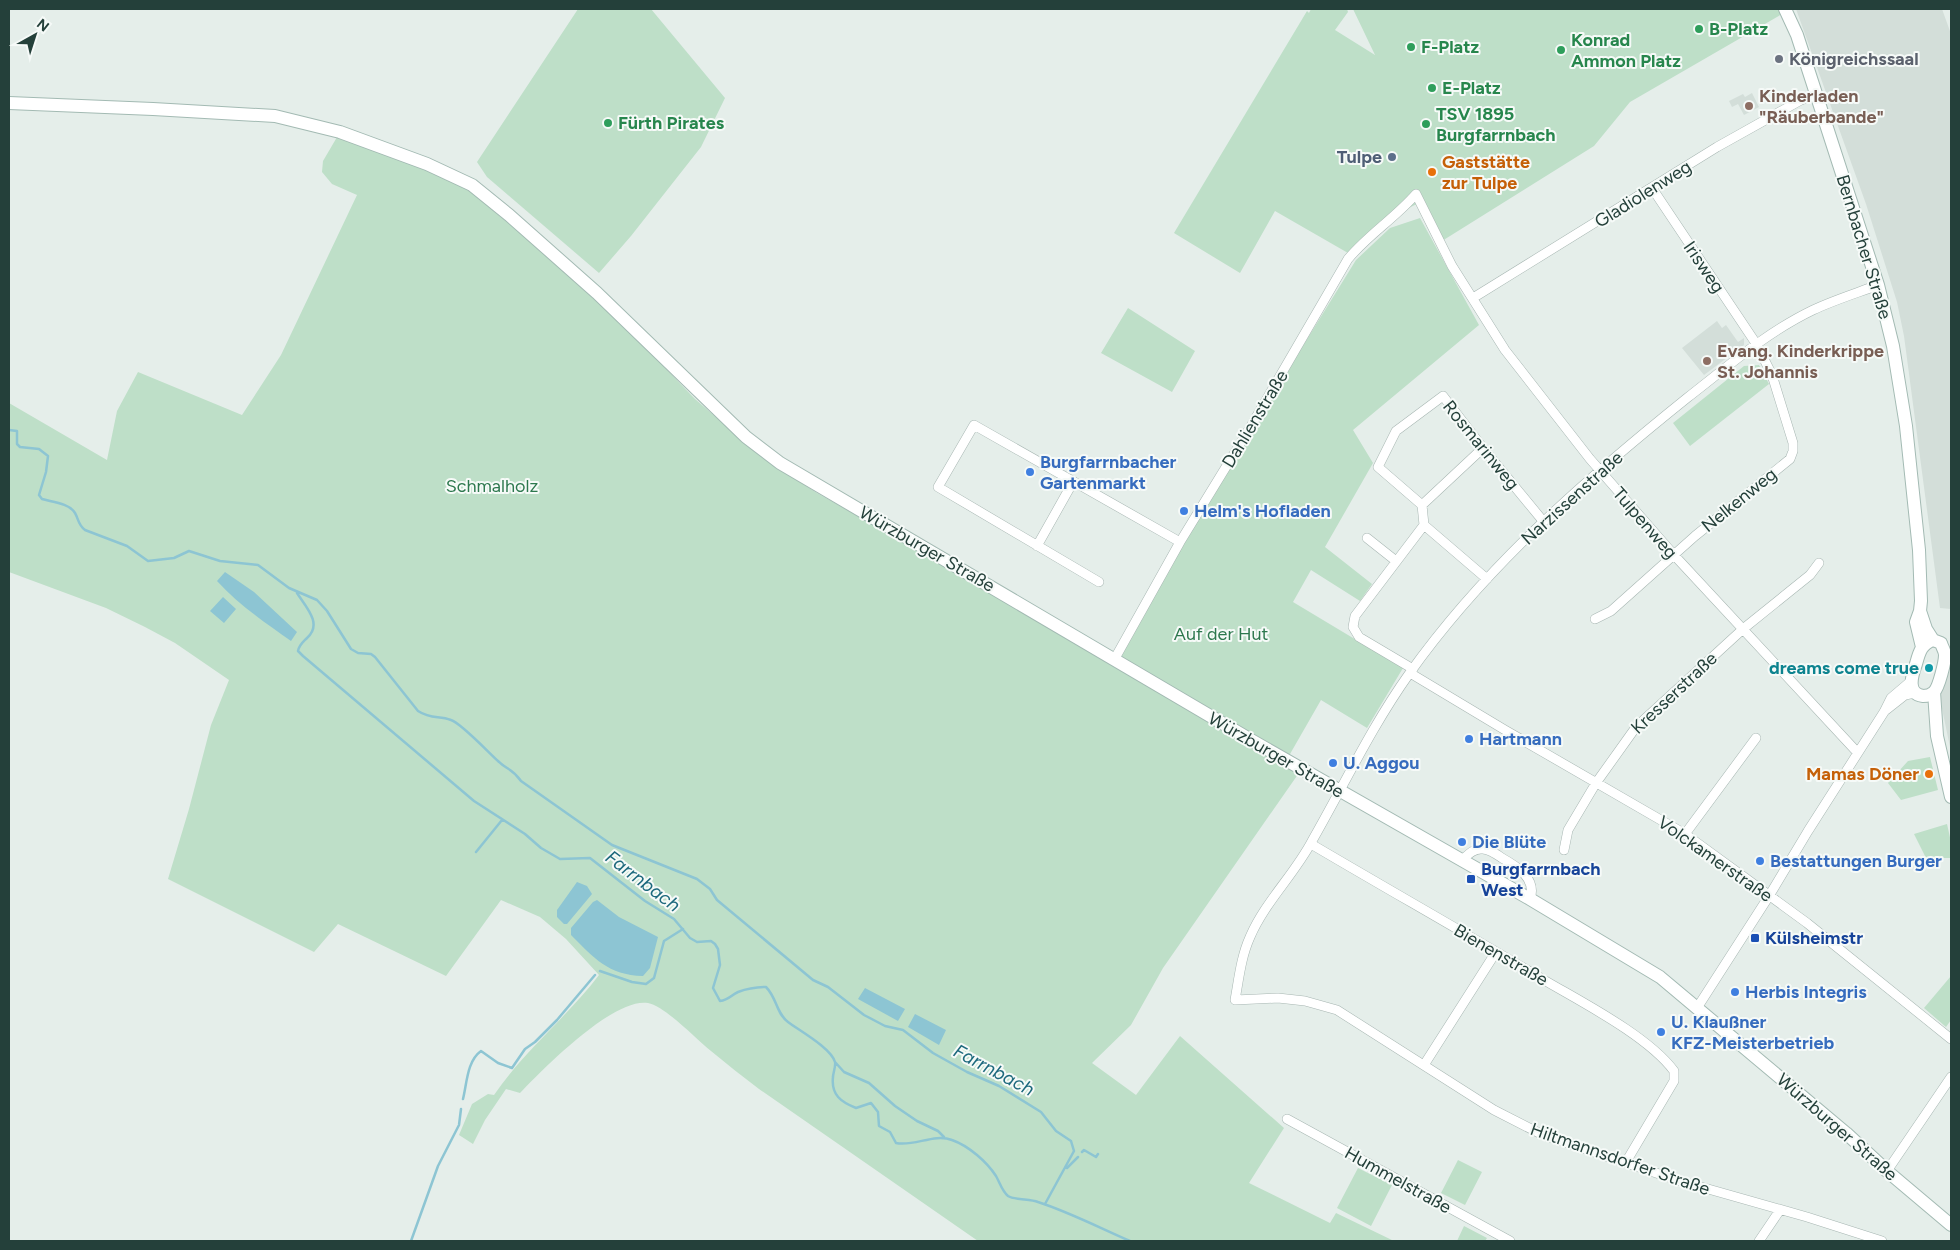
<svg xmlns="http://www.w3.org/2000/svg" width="1960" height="1250" viewBox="0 0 1960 1250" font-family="Figtree,sans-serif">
  <rect width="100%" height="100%" fill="#e5eeea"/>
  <path fill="#d3ded9" d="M1796,9H1942L1951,34V609L1940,608L1904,336L1897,302L1866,204Z
    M1752,93L1759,107L1744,115L1738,104L1732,107L1729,101L1743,94L1745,97Z
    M1717,321L1722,328L1726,325L1738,342L1744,338V345L1704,375L1682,348Z
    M1951,651V752L1939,694Z"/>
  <path fill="#bedfc8" d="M578,9H651L725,98L701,147L631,236L599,273L487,177L477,162Z
    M1311,9H1347L1348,12L1335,30L1375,55L1353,9H1779L1782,14L1630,102L1594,146L1442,241L1421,202L1386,219L1372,229L1348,253L1275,211L1240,273L1174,233L1307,11L1309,13Z
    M340,132L470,189L590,290L695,399L763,458L817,493L929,556L1113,664L1207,501L1356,260L1390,228L1420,218L1479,325L1353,430L1373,463L1325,547L1372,584L1360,601L1311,570L1293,602L1403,668L1367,728L1321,700L1286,761L1301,770L1163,968L1131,1025L1092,1063L1136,1095L1180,1036L1284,1128L1249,1183L1330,1223L1336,1213L1394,1241H978L759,1089C743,1077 727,1064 711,1051C697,1040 665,1006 648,1003C614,997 543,1069 520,1093L506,1089L485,1120L473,1144L459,1135L472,1104L488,1094L494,1095C524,1051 567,1017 599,975L566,939L540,917L501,900L446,976L338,924L314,952L168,879L189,809L211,725L229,680L175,643L145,627L106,608L9,572V403L107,460L117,411L138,372L242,415L281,355L357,195L332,184L322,172L323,161Z
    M1128,308L1195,351L1172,392L1101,353Z
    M1759,365L1769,384L1690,446L1673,423L1744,366Z
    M1930,757L1938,790L1901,800L1888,783L1908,761Z
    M1947,824L1951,842V858H1926L1914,834Z
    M1951,976V1020L1946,1027L1924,1008Z
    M1458,1160L1482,1172L1465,1205L1441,1193Z
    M1358,1168L1392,1185L1371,1226L1337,1208Z
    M1464,1226L1487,1238L1485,1241H1457Z"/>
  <path fill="#8dc5d3" d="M225,572L254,592L297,632L291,641C265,623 238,604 217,581Z
    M223,597L236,609L224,623L210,611Z
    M577,882L587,886L592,894L567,924H564L557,917V910Z
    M597,900L619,917L658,937L650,968L643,976C608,975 594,958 571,935V928L593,902Z
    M865,988L905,1009L898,1021L858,999Z
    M915,1014L946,1030L939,1045L908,1027Z"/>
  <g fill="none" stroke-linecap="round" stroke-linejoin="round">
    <path stroke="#8dc5d3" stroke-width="2.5" d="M9,430L17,431V444L20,447L39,449L48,456L46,472L39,495L42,499C52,502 69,503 75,513C79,520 78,525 85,530L127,546L148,561L174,558L189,551L220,561L258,565L289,588L317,600L327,611L351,649L358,653L371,654L375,657L418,711C432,720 439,715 451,720C461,723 489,753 498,761C507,770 512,768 521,781L612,845L697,879L710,889L717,900L813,980L828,987L864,1015L885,1026L903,1030L933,1053L967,1072L999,1086L1041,1112L1056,1131L1071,1141L1074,1151L1045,1204
      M297,593C306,607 323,624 307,638C303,642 299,645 298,651L303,656L474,801L525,834L541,848L560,859L590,858L645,901L674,919L690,938L697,942L711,941L715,944L718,949L720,965L713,988L720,1001C729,1000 731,995 738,992C746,989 758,987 766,987C777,998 776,1013 788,1022C800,1031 831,1048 835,1062C836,1066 833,1073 833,1077C831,1095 841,1102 856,1108L871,1103L878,1112L879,1126L890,1132L896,1143C914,1147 934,1133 952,1140C969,1146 987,1162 996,1176C1000,1183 1002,1191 1008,1196C1014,1200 1030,1199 1038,1202C1069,1212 1100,1228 1130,1241
      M476,852L502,820
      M600,971L632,982L646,984L654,978L664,941L683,929
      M835,1062L844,1072L869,1083L895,1106L917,1121L938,1131L944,1137
      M463,1099C467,1083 467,1061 481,1051L498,1063L512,1068L525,1049L535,1042L557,1020L595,975
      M1082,1152L1084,1150L1096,1157L1098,1154
      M1067,1168L1078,1157
      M411,1241L438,1166L459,1125L461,1109"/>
    <defs>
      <path id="street" d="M1878,285C1857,293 1834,300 1813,310C1767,332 1727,367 1687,398C1585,480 1485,567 1409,674C1372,726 1344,785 1312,841C1294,875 1265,902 1250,937C1241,957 1239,978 1235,1000L1278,998L1305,1001L1337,1010L1494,1110L1543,1135L1680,1181L1807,1217L1882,1241
        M1473,298L1717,147L1801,100L1815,95
        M1422,505L1378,467L1396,431L1443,396L1483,448L1543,521
        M1424,525L1487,579
        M1367,538L1396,561
        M1037,546L1073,482
        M1099,582L938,487L974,425L1180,542
        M1595,619L1611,611L1695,536L1790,459L1793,451V443L1772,375L1757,345L1652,188
        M1114,660L1180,542L1251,426L1348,259C1368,235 1395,218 1416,194L1452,266L1505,350L1590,459L1674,555L1857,752
        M1413,669L1359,637L1353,627L1355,616L1424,525L1422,505L1483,448
        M1410,673L1505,730L1685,834L1807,923L1951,1039
        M1886,710L1905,695L1915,693
        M1685,834L1756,738
        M1311,844C1389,890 1467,934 1544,980C1583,1003 1648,1036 1674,1071V1081L1626,1162
        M1564,850L1568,830L1596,783L1636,727L1743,629L1810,575L1819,563
        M1461,861C1467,856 1472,849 1481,849C1488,848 1496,854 1502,858C1518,867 1537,879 1530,899
        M1697,1008L1769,896L1808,831L1884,712L1891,698L1911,681
        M1424,1065L1496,952
        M1287,1119L1510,1241
        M1887,1171L1951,1077
        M1759,1241L1780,1210"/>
      <path id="secondary" d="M1785,9L1797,35L1878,285L1893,346L1906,426L1919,550L1921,601L1920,611L1926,629L1933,640
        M9,103L153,109L275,116L340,132L427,164L472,185L509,215L597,293L746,437L780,463L1251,740L1530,899L1660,977L1846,1133L1887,1171L1951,1225
        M1920,611L1916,622L1922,647
        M1933,640L1941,643C1942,647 1945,651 1945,655C1945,662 1939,687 1934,692C1931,695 1927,696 1923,696C1906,694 1912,675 1916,664C1919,653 1921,644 1933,640Z
        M1934,692L1937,736L1951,797"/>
    </defs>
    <use href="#street" stroke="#a7b6b2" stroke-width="10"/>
    <use href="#secondary" stroke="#a3bab3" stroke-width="14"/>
    <use href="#street" stroke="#fff" stroke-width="9"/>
    <use href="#secondary" stroke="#fff" stroke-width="12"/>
  </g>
  <g fill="#2e9e5b" stroke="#f6faf8" stroke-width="2">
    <circle cx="1699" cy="29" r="5"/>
    <circle cx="1411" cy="47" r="5"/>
    <circle cx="1561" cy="50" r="5"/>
    <circle cx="1432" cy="88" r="5"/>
    <circle cx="608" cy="123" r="5"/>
    <circle cx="1426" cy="124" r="5"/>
  </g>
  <circle fill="#6b7280" stroke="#f6faf8" stroke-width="2" cx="1779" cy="59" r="5"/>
  <g fill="#8d6e63" stroke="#f6faf8" stroke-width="2">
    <circle cx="1749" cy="106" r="5"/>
    <circle cx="1707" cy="361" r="5"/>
  </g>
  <circle fill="#5c6f8a" stroke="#f6faf8" stroke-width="2" cx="1392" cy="157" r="5"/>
  <g fill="#e8710a" stroke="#f6faf8" stroke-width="2">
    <circle cx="1432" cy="172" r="5"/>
    <circle cx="1929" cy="774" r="5"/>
  </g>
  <g fill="#3f7fe0" stroke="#f6faf8" stroke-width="2">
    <circle cx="1030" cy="472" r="5"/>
    <circle cx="1184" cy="511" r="5"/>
    <circle cx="1469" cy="739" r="5"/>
    <circle cx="1333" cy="763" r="5"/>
    <circle cx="1462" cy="842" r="5"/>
    <circle cx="1760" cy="861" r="5"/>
    <circle cx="1735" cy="992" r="5"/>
    <circle cx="1661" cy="1032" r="5"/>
  </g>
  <circle fill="#0f9aa8" stroke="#f6faf8" stroke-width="2" cx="1929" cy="668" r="5"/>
  <g fill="#1a4fb4" stroke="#f6faf8" stroke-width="2">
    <rect x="1466" y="874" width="10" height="10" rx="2.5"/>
    <rect x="1750" y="933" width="10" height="10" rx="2.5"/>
  </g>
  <g text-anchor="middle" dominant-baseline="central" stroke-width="4" stroke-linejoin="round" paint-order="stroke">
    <g font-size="18" font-weight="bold" fill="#27864d" stroke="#f6faf8" text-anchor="start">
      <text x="1709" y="29">B-Platz</text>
      <text x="1571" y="40">Konrad<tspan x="1571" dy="21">Ammon Platz</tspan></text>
      <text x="1421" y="47">F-Platz</text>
      <text x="1442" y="88">E-Platz</text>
      <text x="1436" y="114">TSV 1895<tspan x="1436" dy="21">Burgfarrnbach</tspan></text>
      <text x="618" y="123">Fürth Pirates</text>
    </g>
    <g font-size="18" font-weight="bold" fill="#5b616d" stroke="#f6faf8" text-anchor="start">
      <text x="1789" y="59">Königreichssaal</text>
    </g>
    <g font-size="18" font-weight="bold" fill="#785e54" stroke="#f6faf8" text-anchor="start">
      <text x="1759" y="96">Kinderladen<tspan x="1759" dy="21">"Räuberbande"</tspan></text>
      <text x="1717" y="351">Evang. Kinderkrippe<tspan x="1717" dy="21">St. Johannis</tspan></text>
    </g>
    <g font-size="18" font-weight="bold" fill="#4e5e75" stroke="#f6faf8" text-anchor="end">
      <text x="1382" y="157">Tulpe</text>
    </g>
    <g font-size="18" font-weight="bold" fill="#c56008" stroke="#f6faf8" text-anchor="start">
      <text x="1442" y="162">Gaststätte<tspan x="1442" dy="21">zur Tulpe</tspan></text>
      <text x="1919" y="774" text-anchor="end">Mamas Döner</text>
    </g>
    <g font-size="18" fill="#24403a" stroke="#f6faf8">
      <text transform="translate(1643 194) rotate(-32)">Gladiolenweg</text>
      <text transform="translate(1864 247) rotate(73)">Bernbacher Straße</text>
      <text transform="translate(1704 267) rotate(56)">Irisweg</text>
      <text transform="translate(1255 419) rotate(-59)">Dahlienstraße</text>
      <text transform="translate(1481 445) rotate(51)">Rosmarinweg</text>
      <text transform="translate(1572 498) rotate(-42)">Narzissenstraße</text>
      <text transform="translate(1739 500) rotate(-39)">Nelkenweg</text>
      <text transform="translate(1645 523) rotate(49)">Tulpenweg</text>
      <text transform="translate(927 549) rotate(30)">Würzburger Straße</text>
      <text transform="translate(1674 693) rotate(-43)">Kresserstraße</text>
      <text transform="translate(1276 755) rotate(30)">Würzburger Straße</text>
      <text transform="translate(1715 859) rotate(35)">Volckamerstraße</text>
      <text transform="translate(1501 955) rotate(30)">Bienenstraße</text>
      <text transform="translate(1837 1127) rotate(41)">Würzburger Straße</text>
      <text transform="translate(1620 1159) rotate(19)">Hiltmannsdorfer Straße</text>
      <text transform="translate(1398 1180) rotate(29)">Hummelstraße</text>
    </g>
    <g font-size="18" font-weight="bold" fill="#366cbe" stroke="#f6faf8" text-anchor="start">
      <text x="1040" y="462">Burgfarrnbacher<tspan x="1040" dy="21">Gartenmarkt</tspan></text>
      <text x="1194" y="511">Helm's Hofladen</text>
      <text x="1479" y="739">Hartmann</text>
      <text x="1343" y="763">U. Aggou</text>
      <text x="1472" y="842">Die Blüte</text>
      <text x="1770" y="861">Bestattungen Burger</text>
      <text x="1745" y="992">Herbis Integris</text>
      <text x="1671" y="1022">U. Klaußner<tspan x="1671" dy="21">KFZ-Meisterbetrieb</tspan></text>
    </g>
    <g font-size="18" fill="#2d784e" stroke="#f6faf8">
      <text x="492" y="486">Schmalholz</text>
      <text x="1221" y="634">Auf der Hut</text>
    </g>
    <g font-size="18" font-weight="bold" fill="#0d838f" stroke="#f6faf8" text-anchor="end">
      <text x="1919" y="668">dreams come true</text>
    </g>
    <g font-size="18" font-weight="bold" fill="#164399" stroke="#f6faf8" text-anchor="start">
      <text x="1481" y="869">Burgfarrnbach<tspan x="1481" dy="21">West</tspan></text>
      <text x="1765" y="938">Külsheimstr</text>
    </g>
    <g font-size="19" font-style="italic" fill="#1d697d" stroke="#f6faf8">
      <text transform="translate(643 881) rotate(37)">Farrnbach</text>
      <text transform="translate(994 1070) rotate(28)">Farrnbach</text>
    </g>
  </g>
  <rect width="1960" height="1250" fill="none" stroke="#24403a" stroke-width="20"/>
  <g transform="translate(35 35) rotate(39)" stroke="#f6faf8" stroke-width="4" paint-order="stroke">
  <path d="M0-4L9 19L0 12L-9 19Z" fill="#24403a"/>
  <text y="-8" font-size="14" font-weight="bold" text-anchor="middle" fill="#24403a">N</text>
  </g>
</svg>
